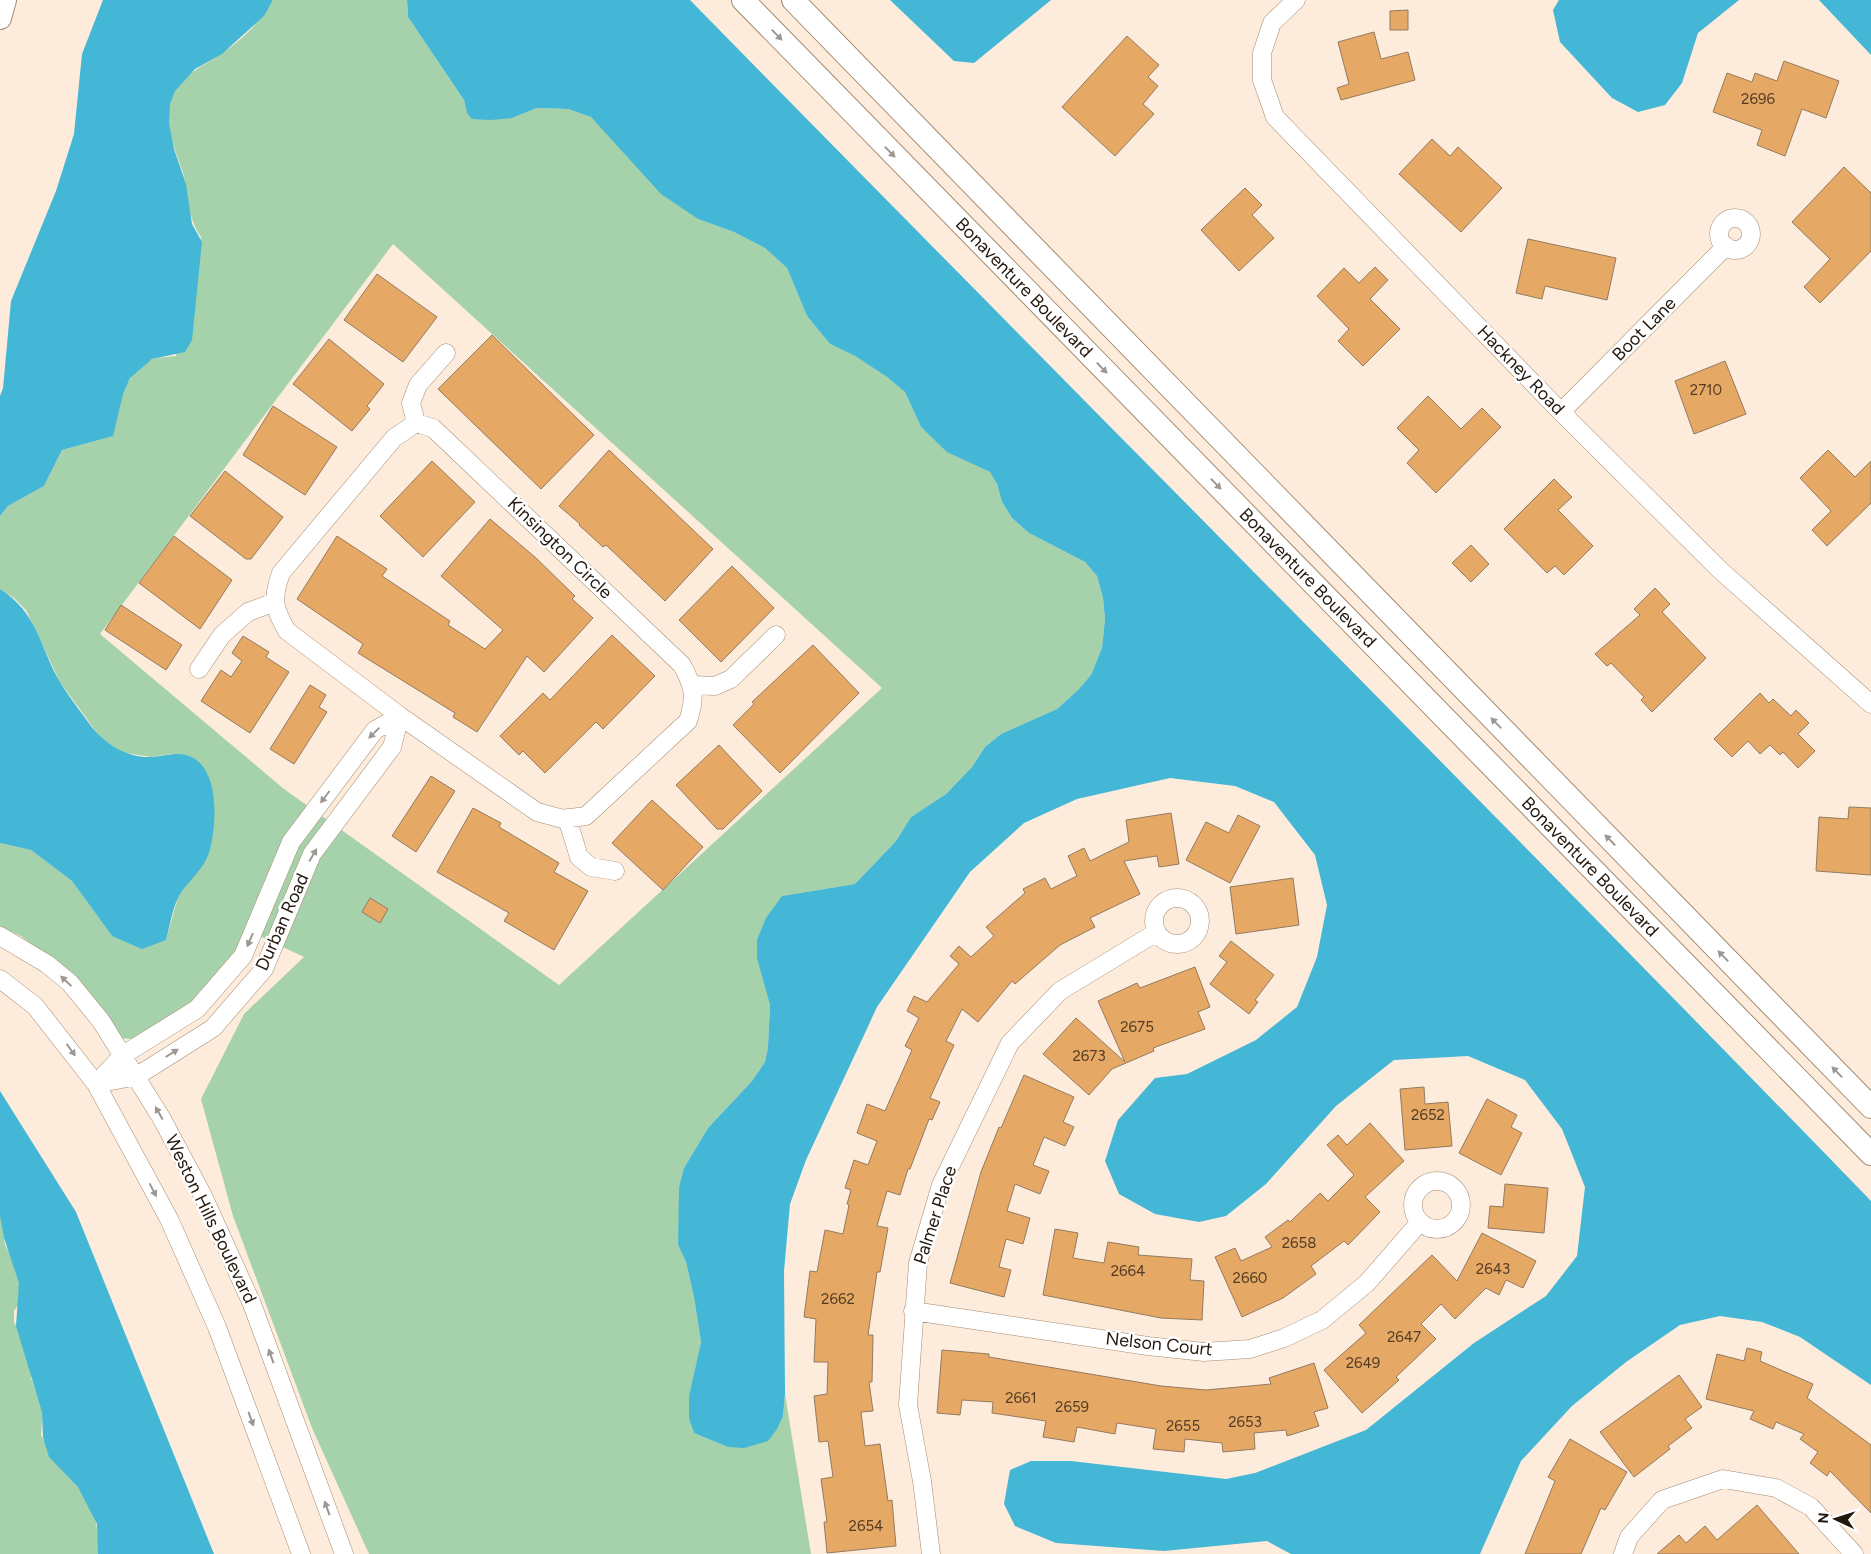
<svg xmlns="http://www.w3.org/2000/svg" width="1871" height="1554" viewBox="0 0 1871 1554" font-family="Figtree,sans-serif">
  <rect width="100%" height="100%" fill="#fdecdb"/>
  <path fill="#a6d2ab" fill-rule="evenodd" d="M273,0H407L408,17L464,100L467,113L512,118L537,108L568,109L591,117L698,219L734,232L765,248L787,268L807,316L830,344L855,356L887,377L905,392L921,427L947,451L990,472L997,484L1002,502L1012,518L1029,533L1085,562L1097,576L1103,598L1105,619L1102,648L1091,675L1078,690L1057,709L1001,734L985,747L972,767L946,794L911,817L896,841L855,884L782,896L765,985L770,1005L768,1047L765,1062L752,1081L708,1128L684,1168L678,1245L686,1262L694,1297L701,1342L689,1397V1419L694,1433L728,1447L783,1416L785,1394L811,1554H369L312,1428L233,1216L201,1099L244,1014L304,957L253,933L197,1009L143,1039H131L122,1038L112,1029L80,983L21,936L0,926V843L31,850L72,881L112,936L166,940L178,897L208,854L172,754L151,757L120,752L100,737L60,682L26,610L14,598L0,589V516L8,506L44,486L62,450L112,436C119,409 123,370 153,359C160,357 169,357 176,356L201,237C186,215 190,196 183,173C176,151 164,126 170,102C177,77 202,67 221,54C241,41 261,21 273,0ZM393,244L882,688L559,985L284,789L100,634Z
    M0,1207L5,1245L21,1276L19,1304L14,1311V1322L19,1331L31,1366V1378L43,1410L41,1435L51,1452L68,1463L95,1517L101,1554H0Z"/>
  <path fill="#44b6d6" d="M103,0H273L264,16L222,54L195,69L175,91L170,104L169,123L174,149L186,184L192,224L202,242L192,340L185,352L152,359L130,378L123,394L113,436L62,450L44,486L8,506L0,516V396L3,388L11,301L56,191L74,134L82,54Z
    M407,0H690C1083,401 1480,798 1871,1201V1385L1800,1337L1762,1322L1720,1316L1680,1325L1626,1362L1572,1406L1521,1461L1480,1554H1291L1267,1541L1164,1551L1056,1543L1015,1526L1004,1504L1010,1470L1031,1461H1071L1226,1479L1255,1473L1366,1430L1474,1343L1546,1296L1577,1256L1585,1187L1562,1129L1525,1080L1468,1056L1394,1060L1336,1106L1266,1184L1226,1216L1199,1222L1155,1214L1119,1194L1105,1161L1118,1120L1155,1078L1187,1074L1256,1040L1297,1007L1317,957L1327,905L1315,855L1274,802L1235,786L1170,778L1077,799L1024,823L970,872L877,1007L806,1160L790,1204L784,1271L785,1394L783,1416L777,1429L768,1441L744,1448L728,1447L694,1433L689,1419V1396L701,1342L694,1297L686,1262L678,1245L679,1188L684,1168L708,1128L752,1081L765,1062L768,1047L770,1005L757,958V940L766,918L782,896L855,884L896,841L911,817L946,794L972,767L985,747L1001,734L1057,709L1078,690L1091,675L1102,648L1105,619L1103,598L1097,576L1085,562L1029,533L1012,518L1002,502L997,484L990,472L947,452L921,427L905,392L887,377L855,356L830,344L807,316L787,268L765,248L734,232L698,219L661,194L591,117L568,109L537,108L512,118L491,120L472,119L467,113L464,100L408,17Z
    M890,0H1051L974,63L954,61Z
    M1559,0H1739L1698,33L1682,83L1665,105L1638,112L1612,98L1560,42L1553,10Z
    M1819,0H1871V55Z
    M0,589C38,613 39,646 60,682C69,697 81,712 91,726C106,745 127,758 152,757C164,756 175,752 186,755C221,764 217,826 209,853C204,869 187,882 179,896C172,909 170,926 166,940L142,949L112,936L72,881L31,850L0,843Z
    M0,1091L76,1212L214,1554H98L97,1524L78,1487L49,1457L43,1437L42,1412L16,1326L19,1283L4,1238L0,1216Z"/>
  <path fill="#e5a865" stroke="#947a60" d="M1408,10V30H1390V11Z
    M1374,32L1381,59L1408,52L1415,80L1341,100L1337,88L1349,84L1338,42Z
    M1127,36L1159,65L1148,77L1158,86L1143,104L1154,114L1115,156L1062,107Z
    M1784,61L1839,81L1826,118L1802,109L1785,156L1757,145L1762,130L1713,112L1727,73L1752,82L1755,73L1777,81Z
    M1432,139L1450,156L1458,147L1502,188L1461,232L1399,174Z
    M1844,167L1871,193V251L1820,303L1804,287L1830,259L1792,222Z
    M1245,188L1262,205L1252,215L1274,238L1239,271L1201,230Z
    M1528,239L1616,258L1607,300L1545,286L1542,299L1516,293Z
    M1375,267L1388,280L1370,299L1400,329L1363,366L1338,341L1349,329L1317,296L1344,268L1359,283Z
    M377,274L437,317L403,362L344,320Z
    M492,335L594,435L541,489L438,389Z
    M329,339L384,384L367,406L370,409L352,431L293,384Z
    M1725,361L1746,414L1694,434L1675,381Z
    M1428,396L1461,429L1482,408L1501,427L1436,493L1407,463L1419,450L1397,428Z
    M273,406L337,447L305,495L243,455Z
    M609,450L713,549L665,601L606,545L603,547L579,525L580,524L559,506Z
    M1828,450L1855,477L1871,461V503L1827,546L1812,530L1831,511L1800,478Z
    M432,461L475,502L423,557L380,516Z
    M225,471L283,517L251,559H246L190,516Z
    M1554,479L1572,497L1558,510L1593,546L1564,575L1555,566L1547,573L1504,529Z
    M490,519L536,558L575,596L572,599L593,618L544,672L527,656L477,732L453,717L455,713L358,653L363,644L297,599L337,536L387,569L382,576L450,621L448,625L485,649L503,630L441,576Z
    M174,536L232,580L200,629L139,583Z
    M1471,545L1489,564L1471,582L1452,563Z
    M732,566L774,608L721,662L679,620Z
    M1655,588L1670,604L1662,612L1706,658L1652,712L1641,700L1644,697L1611,663L1607,666L1595,654L1640,615L1634,609Z
    M121,605L182,645L166,670L105,630Z
    M612,635L655,676L603,729L596,722L545,773L523,751L519,755L500,736L543,693L550,700Z
    M243,636L269,652L266,657L289,672L250,733L201,701L221,670L231,677L242,661L232,653Z
    M813,645L859,693L780,773L733,725L754,704L752,702Z
    M310,685L326,695L319,707L327,712L294,764L270,749Z
    M1760,693L1769,703L1773,699L1791,716L1796,710L1809,723L1798,734L1815,751L1798,768L1783,752L1780,755L1770,745L1760,754L1748,741L1732,757L1714,739Z
    M719,745L762,791L723,829H717L676,785Z
    M431,776L455,791L416,852L392,836Z
    M652,800L703,847L663,890L612,843Z
    M1849,807L1871,808V875L1816,871L1819,817L1848,819Z
    M473,808L501,823L499,827L559,863L554,872L588,891L554,950L504,921L509,913L437,872Z
    M1171,813L1179,864L1159,867L1157,856L1124,861L1140,894L1090,918L1095,927L1060,945L1015,984L1012,981L978,1022L962,1009L946,1041L954,1045L930,1098L940,1102L932,1120L929,1119L910,1169H908L900,1195L887,1191L877,1226L888,1228L880,1272H877L868,1335H873L872,1382H869L873,1411L861,1412L865,1446L880,1444L888,1501L892,1500L896,1546L827,1553L824,1522H827L821,1479L833,1477L828,1441L819,1442L814,1396L827,1394L828,1362H814L816,1319L804,1317L810,1271L817,1272L825,1230L843,1234L849,1205L847,1204L851,1190L845,1188L854,1160L868,1165L877,1141L857,1133L867,1104L885,1111L912,1050L905,1046L919,1018L907,1011L914,996L927,1002L959,964L950,956L959,946L971,957L994,936L986,927L1025,893L1023,889L1045,878L1051,889L1077,876L1068,856L1084,848L1090,861L1129,842L1126,820Z
    M1238,815L1260,826L1230,883L1186,860L1206,822L1229,833Z
    M1293,878L1299,925L1236,934L1230,887Z
    M370,898L388,909L380,923L362,912Z
    M1231,941L1274,975L1255,1000L1258,1002L1249,1014L1210,984L1227,962L1219,956Z
    M1195,967L1210,1007L1198,1012L1205,1029L1153,1048L1154,1051L1112,1069L1089,1095L1043,1054L1076,1018L1125,1062L1098,1001L1137,983L1140,988Z
    M1024,1075L1074,1097L1063,1122L1074,1127L1065,1146L1044,1137L1033,1165L1049,1171L1040,1194L1015,1184L1007,1211L1030,1218L1023,1244L1006,1239L999,1267L1011,1270L1004,1297L950,1283L981,1172L999,1127L1001,1128Z
    M1424,1087L1425,1104L1448,1102L1452,1146L1405,1150L1400,1089Z
    M1487,1099L1517,1115L1511,1127L1522,1133L1501,1175L1459,1153Z
    M1370,1123L1404,1161L1365,1197L1380,1212L1348,1245L1344,1241L1311,1266L1316,1274L1283,1298L1242,1317L1215,1257L1235,1248L1241,1261L1272,1247L1265,1237L1288,1220L1290,1222L1320,1193L1328,1201L1354,1175L1327,1145L1338,1135L1347,1145Z
    M1505,1184L1548,1188L1544,1233L1488,1228L1490,1206L1503,1207Z
    M1055,1229L1078,1233L1073,1258L1104,1263L1108,1242L1139,1247L1138,1255L1192,1259L1190,1280L1204,1281L1202,1320L1161,1318L1043,1295Z
    M1482,1233L1536,1261L1523,1288L1506,1280L1499,1295L1486,1288L1455,1319L1441,1304L1421,1324L1436,1339L1396,1377L1399,1380L1362,1413L1324,1370L1366,1333L1359,1325L1432,1255L1457,1281Z
    M1747,1348L1762,1352L1760,1361L1813,1384L1807,1398L1871,1445V1513L1830,1471L1827,1476L1810,1463L1818,1452L1800,1439L1804,1434L1776,1422L1773,1429L1750,1419L1754,1411L1706,1399L1717,1354L1744,1361Z
    M942,1350L989,1354V1357L1161,1386L1206,1390L1271,1384L1269,1378L1314,1363L1328,1408L1314,1412L1319,1426L1287,1436L1286,1430L1254,1433L1255,1449L1223,1452L1222,1443L1185,1439L1184,1452L1153,1449L1156,1429L1117,1423L1115,1434L1077,1427L1074,1442L1043,1437L1046,1421L992,1413L993,1402L962,1400L960,1415L937,1413Z
    M1679,1375L1702,1407L1685,1419L1692,1428L1668,1446L1670,1449L1634,1477L1600,1432Z
    M1570,1439L1627,1472L1605,1510L1601,1508L1581,1554H1525L1555,1481L1548,1477Z
    M1757,1505L1799,1554H1657L1679,1535L1686,1543L1705,1526L1717,1540Z"/>
  <g fill="none" stroke-linecap="round" stroke-linejoin="round">
    <defs>
      <path id="minor" d="M1296,0L1272,23L1262,53V80L1275,117L1561,412L1720,570L1871,704
        M1719 234a16 16 0 1 1 32 0a16 16 0 1 1-32 0Z
        M1561,412L1726,246
        M416,423L433,428L682,665C694,687 696,697 688,721L586,816L563,819L537,812L400,716L287,631C273,607 272,599 281,573L394,438Z
        M416,423L411,403L418,385L446,353
        M199,669L222,635L248,612L275,602
        M693,685L715,686L731,679L776,635
        M567,818L579,857L591,867L615,871
        M1154 921a23 23 0 1 1 46 0a23 23 0 1 1-46 0Z
        M0,936L47,964L70,983L101,1021L162,1119L203,1196L252,1304L344,1554
        M0,979L35,1006L96,1084L169,1219L217,1327L301,1554
        M96,1084L137,1076L213,1028L264,969L312,854L392,747L400,716
        M96,1084L123,1055L197,1009L243,956L291,842L375,730L400,716
        M1413 1205a24 24 0 1 1 48 0a24 24 0 1 1-48 0Z
        M913,1311L1148,1346L1204,1352L1250,1349L1284,1338L1322,1320L1367,1283L1420,1222
        M931,1554L922,1481L908,1405L918,1263L941,1185L1010,1043L1060,991L1157,932
        M1623,1554L1629,1537L1662,1500L1723,1479L1776,1488L1811,1507L1854,1554"/>
      <g id="major">
        <path id="s1" d="M743,0L1871,1154"/>
        <path d="M793,0L1871,1107"/>
        <path d="M0,18L5,0"/>
      </g>
    </defs>
    <use href="#minor" stroke="#a58b70" stroke-width="19"/>
    <use href="#major" stroke="#a58b70" stroke-width="24"/>
    <use href="#minor" stroke="#fff" stroke-width="18"/>
    <use href="#major" stroke="#fff" stroke-width="22"/>
  </g>
  <defs><path id="oneway-solid" d="M-6-.8H1V-3.2L6.5 0L1 3.2V.8H-6Z" transform="scale(1.25)"/></defs>
  <g fill="#9c9793">
    <use href="#oneway-solid" transform="translate(777 35) rotate(46)"/>
    <use href="#oneway-solid" transform="translate(890 152) rotate(46)"/>
    <use href="#oneway-solid" transform="translate(1102 368) rotate(46)"/>
    <use href="#oneway-solid" transform="translate(1216 484) rotate(46)"/>
    <use href="#oneway-solid" transform="translate(1496 723) rotate(-134)"/>
    <use href="#oneway-solid" transform="translate(374 733) rotate(136)"/>
    <use href="#oneway-solid" transform="translate(325 797) rotate(127)"/>
    <use href="#oneway-solid" transform="translate(1610 840) rotate(-134)"/>
    <use href="#oneway-solid" transform="translate(313 855) rotate(-60)"/>
    <use href="#oneway-solid" transform="translate(250 940) rotate(113)"/>
    <use href="#oneway-solid" transform="translate(1723 956) rotate(-134)"/>
    <use href="#oneway-solid" transform="translate(66 981) rotate(-137)"/>
    <use href="#oneway-solid" transform="translate(71 1050) rotate(54)"/>
    <use href="#oneway-solid" transform="translate(172 1053) rotate(-32)"/>
    <use href="#oneway-solid" transform="translate(1837 1072) rotate(-134)"/>
    <use href="#oneway-solid" transform="translate(159 1113) rotate(-120)"/>
    <use href="#oneway-solid" transform="translate(153 1190) rotate(62)"/>
    <use href="#oneway-solid" transform="translate(271 1356) rotate(-110)"/>
    <use href="#oneway-solid" transform="translate(251 1419) rotate(70)"/>
    <use href="#oneway-solid" transform="translate(327 1508) rotate(-110)"/>
  </g>
  <g text-anchor="middle" dominant-baseline="central" stroke-width="5" stroke-linejoin="round" paint-order="stroke">
    <g font-size="15" fill="#533c24">
      <text x="1758" y="99">2696</text>
      <text x="1706" y="390">2710</text>
      <text x="1137" y="1027">2675</text>
      <text x="1089" y="1056">2673</text>
      <text x="1428" y="1115">2652</text>
      <text x="1299" y="1243">2658</text>
      <text x="1493" y="1269">2643</text>
      <text x="1128" y="1271">2664</text>
      <text x="1250" y="1278">2660</text>
      <text x="838" y="1299">2662</text>
      <text x="1404" y="1337">2647</text>
      <text x="1363" y="1363">2649</text>
      <text x="1021" y="1398">2661</text>
      <text x="1072" y="1407">2659</text>
      <text x="1245" y="1422">2653</text>
      <text x="1183" y="1426">2655</text>
      <text x="866" y="1526">2654</text>
    </g>
    <g font-size="18" fill="#22180e" stroke="#fff">
      <text stroke="none"><textPath href="#s1" startOffset="402">Bonaventure Boulevard</textPath></text>
      <text transform="translate(1644 329) rotate(-45)">Boot Lane</text>
      <text transform="translate(1521 370) rotate(46)">Hackney Road</text>
      <text transform="translate(560 548) rotate(44)">Kinsington Circle</text>
      <text stroke="none"><textPath href="#s1" startOffset="808">Bonaventure Boulevard</textPath></text>
      <text stroke="none"><textPath href="#s1" startOffset="1212">Bonaventure Boulevard</textPath></text>
      <text transform="translate(282 922) rotate(-66)">Durban Road</text>
      <text transform="translate(935 1215) rotate(-72)">Palmer Place</text>
      <text transform="translate(211 1219) rotate(64)">Weston Hills Boulevard</text>
      <text transform="translate(1159 1344) rotate(6)">Nelson Court</text>
    </g>
  </g>
  <g transform="translate(1836 1519) rotate(274)" stroke="#ffffff" stroke-width="4" paint-order="stroke">
  <path d="M0-4L9 19L0 12L-9 19Z" fill="#22180e"/>
  <text y="-8" font-size="14" font-weight="bold" text-anchor="middle" fill="#22180e">N</text>
  </g>
</svg>
